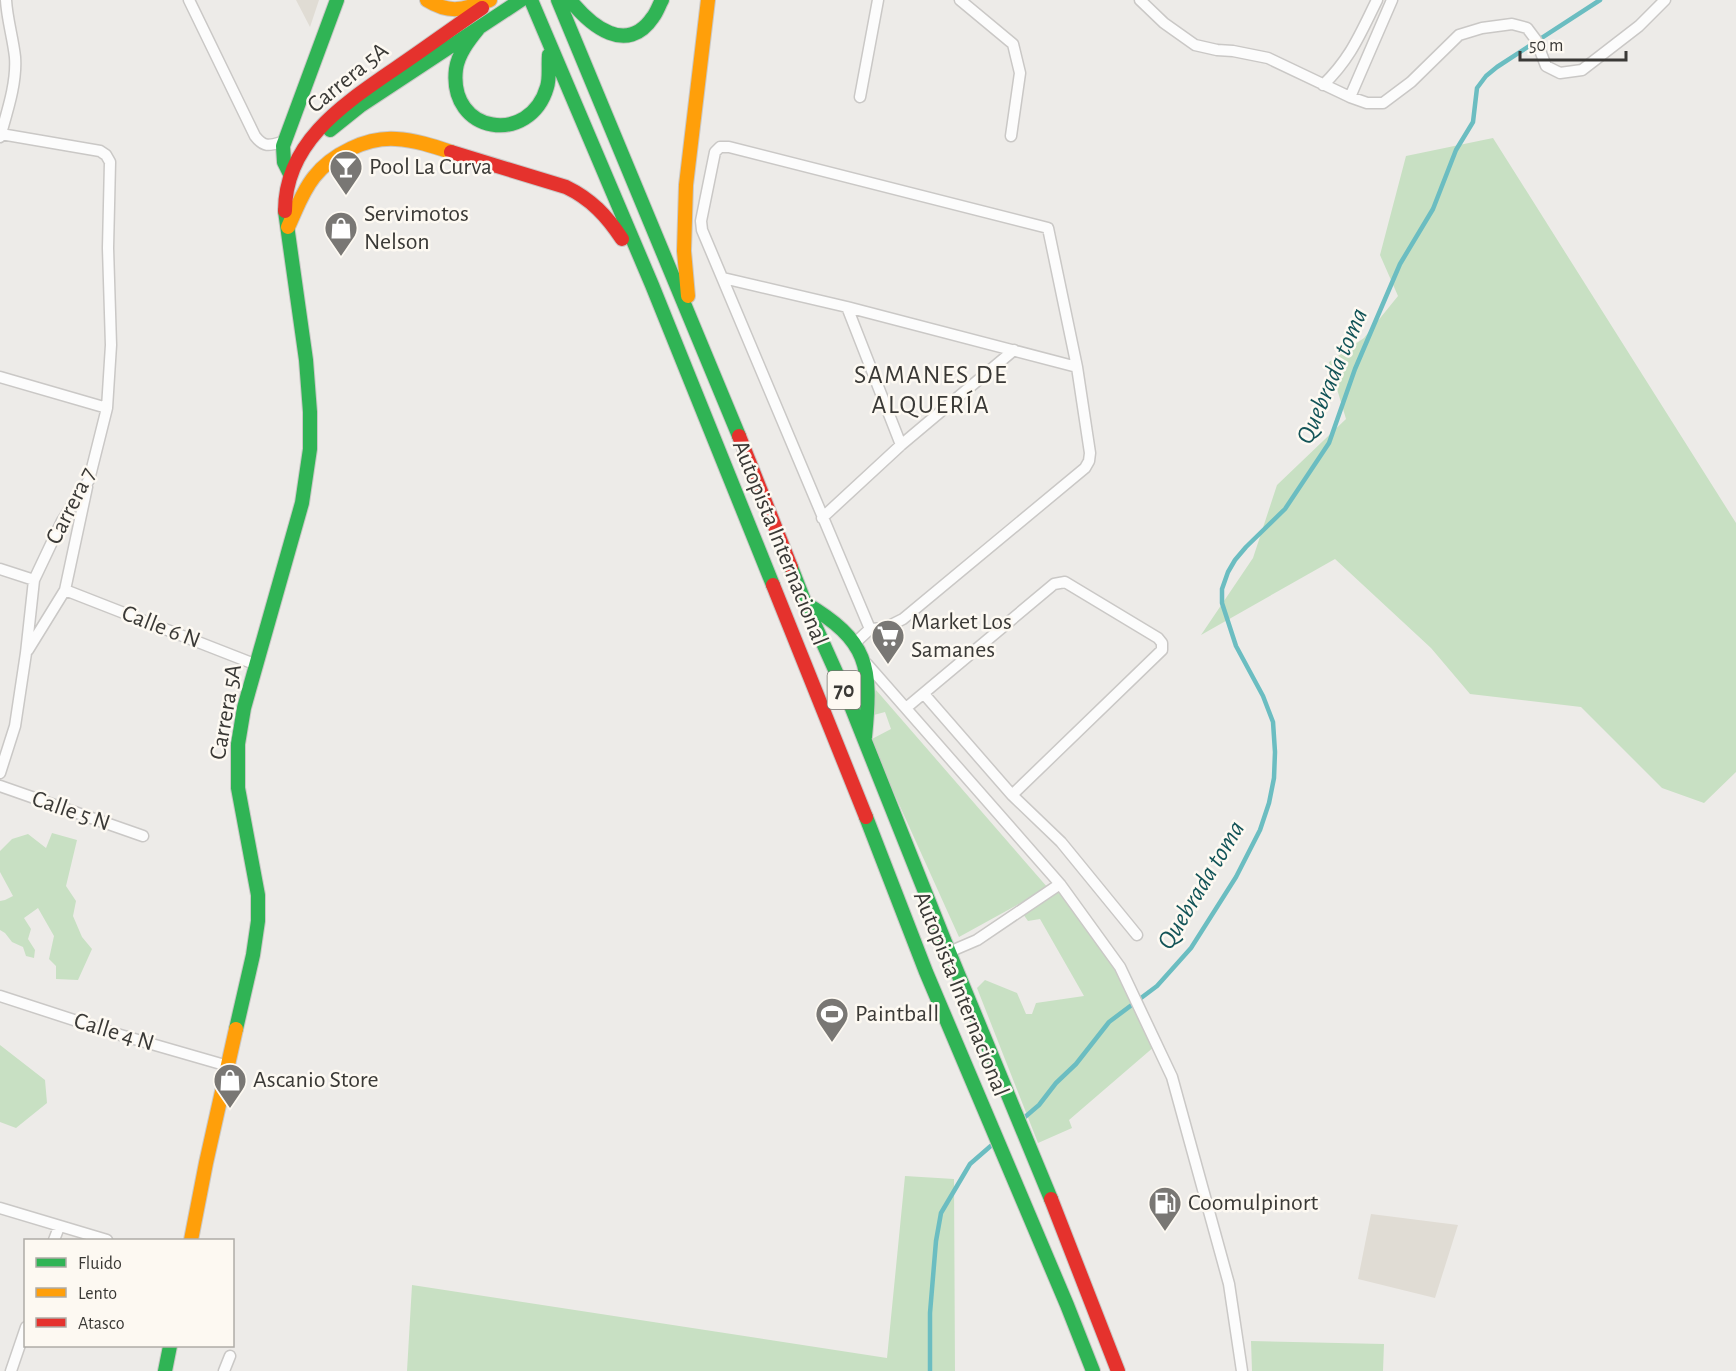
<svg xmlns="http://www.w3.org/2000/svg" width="1736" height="1371" viewBox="0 0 1736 1371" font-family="'Alegreya Sans',sans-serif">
  <rect width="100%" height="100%" fill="#edebe8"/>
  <path fill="#e0dcd4" d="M296,0H319L310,27Z
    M1371,1214L1458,1225L1435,1298L1358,1279Z"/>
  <path fill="#c8e0c3" d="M1493,138L1736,523V772L1704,803L1662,788L1581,707L1470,694L1431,648L1335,559L1201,635L1253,558L1277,485L1346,419L1329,362L1364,338L1398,296L1380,255L1406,156Z
    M876,690L1048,888L959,937L870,740L891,729L885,712L870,716Z
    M52,833L77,840L66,886L76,901L73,916L82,937L92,949L78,980L56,979V966L49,959L54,936L38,908L24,918L31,929L28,939L35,950L34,958L26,956L23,947L12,942L5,933L0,930V901L5,900L13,896L0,872V851L12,839L28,834L46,848Z
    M1060,888L1115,964L1155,1046L1069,1120L1072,1128L1038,1143L977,988L985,980L1017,993L1026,1014H1032L1036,1003L1084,996L1040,919L1028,921L1023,914Z
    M0,1045L45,1080L47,1103L16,1128L0,1122Z
    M905,1176L954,1179L955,1371H407L412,1285L887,1358Z
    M1251,1341L1384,1344L1383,1371H1252Z"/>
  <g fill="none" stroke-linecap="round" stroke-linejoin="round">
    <path stroke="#6bbdc1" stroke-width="4.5" d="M1025,1117L1039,1105L1056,1083L1076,1064L1109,1022L1157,986L1191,948L1236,877L1260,830L1269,803L1274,778L1275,752L1273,722L1263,696L1236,646L1222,603V589L1228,572L1235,560L1246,547L1285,509L1329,443L1355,369L1400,264L1433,209L1456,150L1473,122L1477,88L1486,76L1497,67L1600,0
      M930,1371V1313L936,1241L941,1213L970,1164L993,1144"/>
    <defs>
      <path id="street" d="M189,0L255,136C265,149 271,145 285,141
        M960,0L1013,44L1020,73L1011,136
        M1140,0L1164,23L1195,45L1217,50L1233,51L1268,58L1350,97L1367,103H1383L1411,82L1459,35L1482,28L1512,24L1527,28L1536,40L1546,66L1560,73L1582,70L1639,26L1665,0
        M1323,85C1351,58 1360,34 1377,0
        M860,97L878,0
        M1350,97L1392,0
        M0,137C7,112 17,83 15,57C13,38 7,19 6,0
        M723,278L847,307L1077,367
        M847,307L901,445
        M0,377L107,408
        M822,518L901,445L1014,350
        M0,569L34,580
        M65,590L257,665
        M856,642L870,629L885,628L903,619L1085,468L1089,461L1090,453L1077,367L1048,228L729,147H720L715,152L701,221L702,230L870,629
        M28,650L65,590L87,487
        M867,664L1060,884L1120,967L1172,1077L1229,1284L1242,1371
        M924,694L1012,795L1061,842L1137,935
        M906,708L1054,584L1065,582L1158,638L1162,643V650L1012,795
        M0,773L15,726L26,653L34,580L62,521L89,480L107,408L111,345L108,248L110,162L106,155L100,151L1,134
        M0,786L143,836
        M949,952L977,940L1060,884
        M0,996L117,1034L228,1066
        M0,1208L107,1240
        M54,1240L59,1227
        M11,1371L26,1327
        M224,1371L230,1356"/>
      <path id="fast" d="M531,0L652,285L773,585
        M558,0L739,436
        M570,0C591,26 627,56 653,17C657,12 659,5 662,0
        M478,29C469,40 458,54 456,69C448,134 530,146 547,87C550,78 548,65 549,55
        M330,130L360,106L521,0
        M290,174L284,162L283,146L337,0
        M791,567L805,603L849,701L949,952L1051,1199
        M805,603C869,641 872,666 865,737
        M866,817L926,972L1067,1305L1093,1371
        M236,1029L253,955L258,921V895L238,788V744L244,708L302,503L310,449V412L306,360L285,211
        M165,1371L170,1346"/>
      <path id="slow" d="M427,0C451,15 465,9 490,0
        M288,227C296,210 302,192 314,177C332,154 367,137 396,139C415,140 433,146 451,152
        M688,296L684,251L686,185L708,0
        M191,1240L206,1163L236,1029"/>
      <path id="jam" d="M451,152L566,187C591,199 607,216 622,239
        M285,211C285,140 347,102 399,66C427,47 454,27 482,8
        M739,436L791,567
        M773,585L866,817
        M1051,1199L1118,1371"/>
    </defs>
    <use href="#street" stroke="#cac8c6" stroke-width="13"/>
    <use href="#fast" stroke="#cac8c6" stroke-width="16"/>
    <use href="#slow" stroke="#cac8c6" stroke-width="16"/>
    <use href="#jam" stroke="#cac8c6" stroke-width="16"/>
    <use href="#street" stroke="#fcfcfc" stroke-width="10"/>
    <use href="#fast" stroke="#30b455" stroke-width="14"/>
    <use href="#slow" stroke="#ff9f0a" stroke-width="14"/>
    <use href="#jam" stroke="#e5322d" stroke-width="14"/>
  </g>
  <defs>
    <symbol id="bar-pin" viewBox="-11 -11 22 30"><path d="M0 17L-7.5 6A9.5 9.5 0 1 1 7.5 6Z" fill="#797774" stroke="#fdf9f2"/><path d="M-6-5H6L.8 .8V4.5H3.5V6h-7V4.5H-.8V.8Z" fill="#fff"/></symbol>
    <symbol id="shop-pin" viewBox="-11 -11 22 30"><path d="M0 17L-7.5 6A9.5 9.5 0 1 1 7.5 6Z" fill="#797774" stroke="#fdf9f2"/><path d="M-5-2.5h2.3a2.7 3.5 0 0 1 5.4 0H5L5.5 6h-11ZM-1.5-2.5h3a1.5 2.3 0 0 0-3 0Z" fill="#fff"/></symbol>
    <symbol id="supermarket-pin" viewBox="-11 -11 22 30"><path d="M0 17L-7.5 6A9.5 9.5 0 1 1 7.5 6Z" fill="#797774" stroke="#fdf9f2"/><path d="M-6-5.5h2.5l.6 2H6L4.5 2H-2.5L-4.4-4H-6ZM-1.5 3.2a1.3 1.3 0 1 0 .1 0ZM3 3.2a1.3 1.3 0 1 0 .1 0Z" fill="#fff"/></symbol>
    <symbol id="stadium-pin" viewBox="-11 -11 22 30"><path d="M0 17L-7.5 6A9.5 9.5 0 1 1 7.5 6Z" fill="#797774" stroke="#fdf9f2"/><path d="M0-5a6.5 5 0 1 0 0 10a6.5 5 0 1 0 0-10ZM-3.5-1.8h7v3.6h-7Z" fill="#fff"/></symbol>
    <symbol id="fuel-pin" viewBox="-11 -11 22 30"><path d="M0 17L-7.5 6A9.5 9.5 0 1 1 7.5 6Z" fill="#797774" stroke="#fdf9f2"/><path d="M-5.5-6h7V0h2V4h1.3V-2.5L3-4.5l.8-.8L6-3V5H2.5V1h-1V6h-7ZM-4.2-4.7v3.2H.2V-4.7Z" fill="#fff"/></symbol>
  </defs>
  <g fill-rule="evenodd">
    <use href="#bar-pin" x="327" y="148" width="38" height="52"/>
    <use href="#shop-pin" x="322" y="209" width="38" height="52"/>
    <use href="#supermarket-pin" x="869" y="617" width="38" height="52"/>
    <use href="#stadium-pin" x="813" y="995" width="38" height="52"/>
    <use href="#shop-pin" x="211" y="1061" width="38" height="52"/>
    <use href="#fuel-pin" x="1146" y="1184" width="38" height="52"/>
  </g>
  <g text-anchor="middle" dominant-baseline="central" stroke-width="5" stroke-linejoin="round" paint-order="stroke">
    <rect fill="#fdf9f2" stroke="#74736e" stroke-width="1.5" x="827.5" y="671" width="33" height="38" rx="4.5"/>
    <g font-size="22" font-weight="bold" fill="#3a3936">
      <text x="844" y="690">70</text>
    </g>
    <g font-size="24" fill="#3a3936" stroke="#fdf9f2">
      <text transform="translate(348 78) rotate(-39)">Carrera 5A</text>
      <text transform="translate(71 506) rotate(-63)">Carrera 7</text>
      <text transform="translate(780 543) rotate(68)">Autopista Internacional</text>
      <text transform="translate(161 627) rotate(21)">Calle 6 N</text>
      <text transform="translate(226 712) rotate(-80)">Carrera 5A</text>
      <text transform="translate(71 811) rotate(19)">Calle 5 N</text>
      <text transform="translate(961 994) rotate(68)">Autopista Internacional</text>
      <text transform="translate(114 1032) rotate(17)">Calle 4 N</text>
    </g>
    <g font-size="24" fill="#3a3936" stroke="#fdf9f2" text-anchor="start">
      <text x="369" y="167">Pool La Curva</text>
      <text x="364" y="214">Servimotos<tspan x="364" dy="28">Nelson</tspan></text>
      <text x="911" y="622">Market Los<tspan x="911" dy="28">Samanes</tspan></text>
      <text x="855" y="1014">Paintball</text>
      <text x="253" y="1080">Ascanio Store</text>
      <text x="1188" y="1203">Coomulpinort</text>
    </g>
    <g font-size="26" letter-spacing="1.5" fill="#3a3936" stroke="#fdf9f2">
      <text x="931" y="375">SAMANES DE<tspan x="931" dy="30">ALQUERÍA</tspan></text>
    </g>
    <g font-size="26" font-style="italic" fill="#135458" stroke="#fdf9f2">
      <text transform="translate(1332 376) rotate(-67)">Quebrada toma</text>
      <text transform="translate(1201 885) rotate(-59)">Quebrada toma</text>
    </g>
  </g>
  <rect x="24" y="1239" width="210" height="108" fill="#fdf9f2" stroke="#afaca7" stroke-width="1.5"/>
  <rect x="36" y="1258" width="30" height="9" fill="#30b455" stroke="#afaca7" stroke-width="1.5"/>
  <text x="78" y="1269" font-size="18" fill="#3a3936">Fluido</text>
  <rect x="36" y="1288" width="30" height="9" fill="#ff9f0a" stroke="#afaca7" stroke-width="1.5"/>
  <text x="78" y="1299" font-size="18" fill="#3a3936">Lento</text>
  <rect x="36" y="1318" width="30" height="9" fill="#e5322d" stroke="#afaca7" stroke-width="1.5"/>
  <text x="78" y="1329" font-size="18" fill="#3a3936">Atasco</text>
  <path d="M1520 51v9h106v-9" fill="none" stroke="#3a3936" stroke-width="3"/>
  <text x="1529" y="51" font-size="18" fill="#3a3936" stroke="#fdf9f2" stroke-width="4.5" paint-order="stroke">50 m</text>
</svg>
